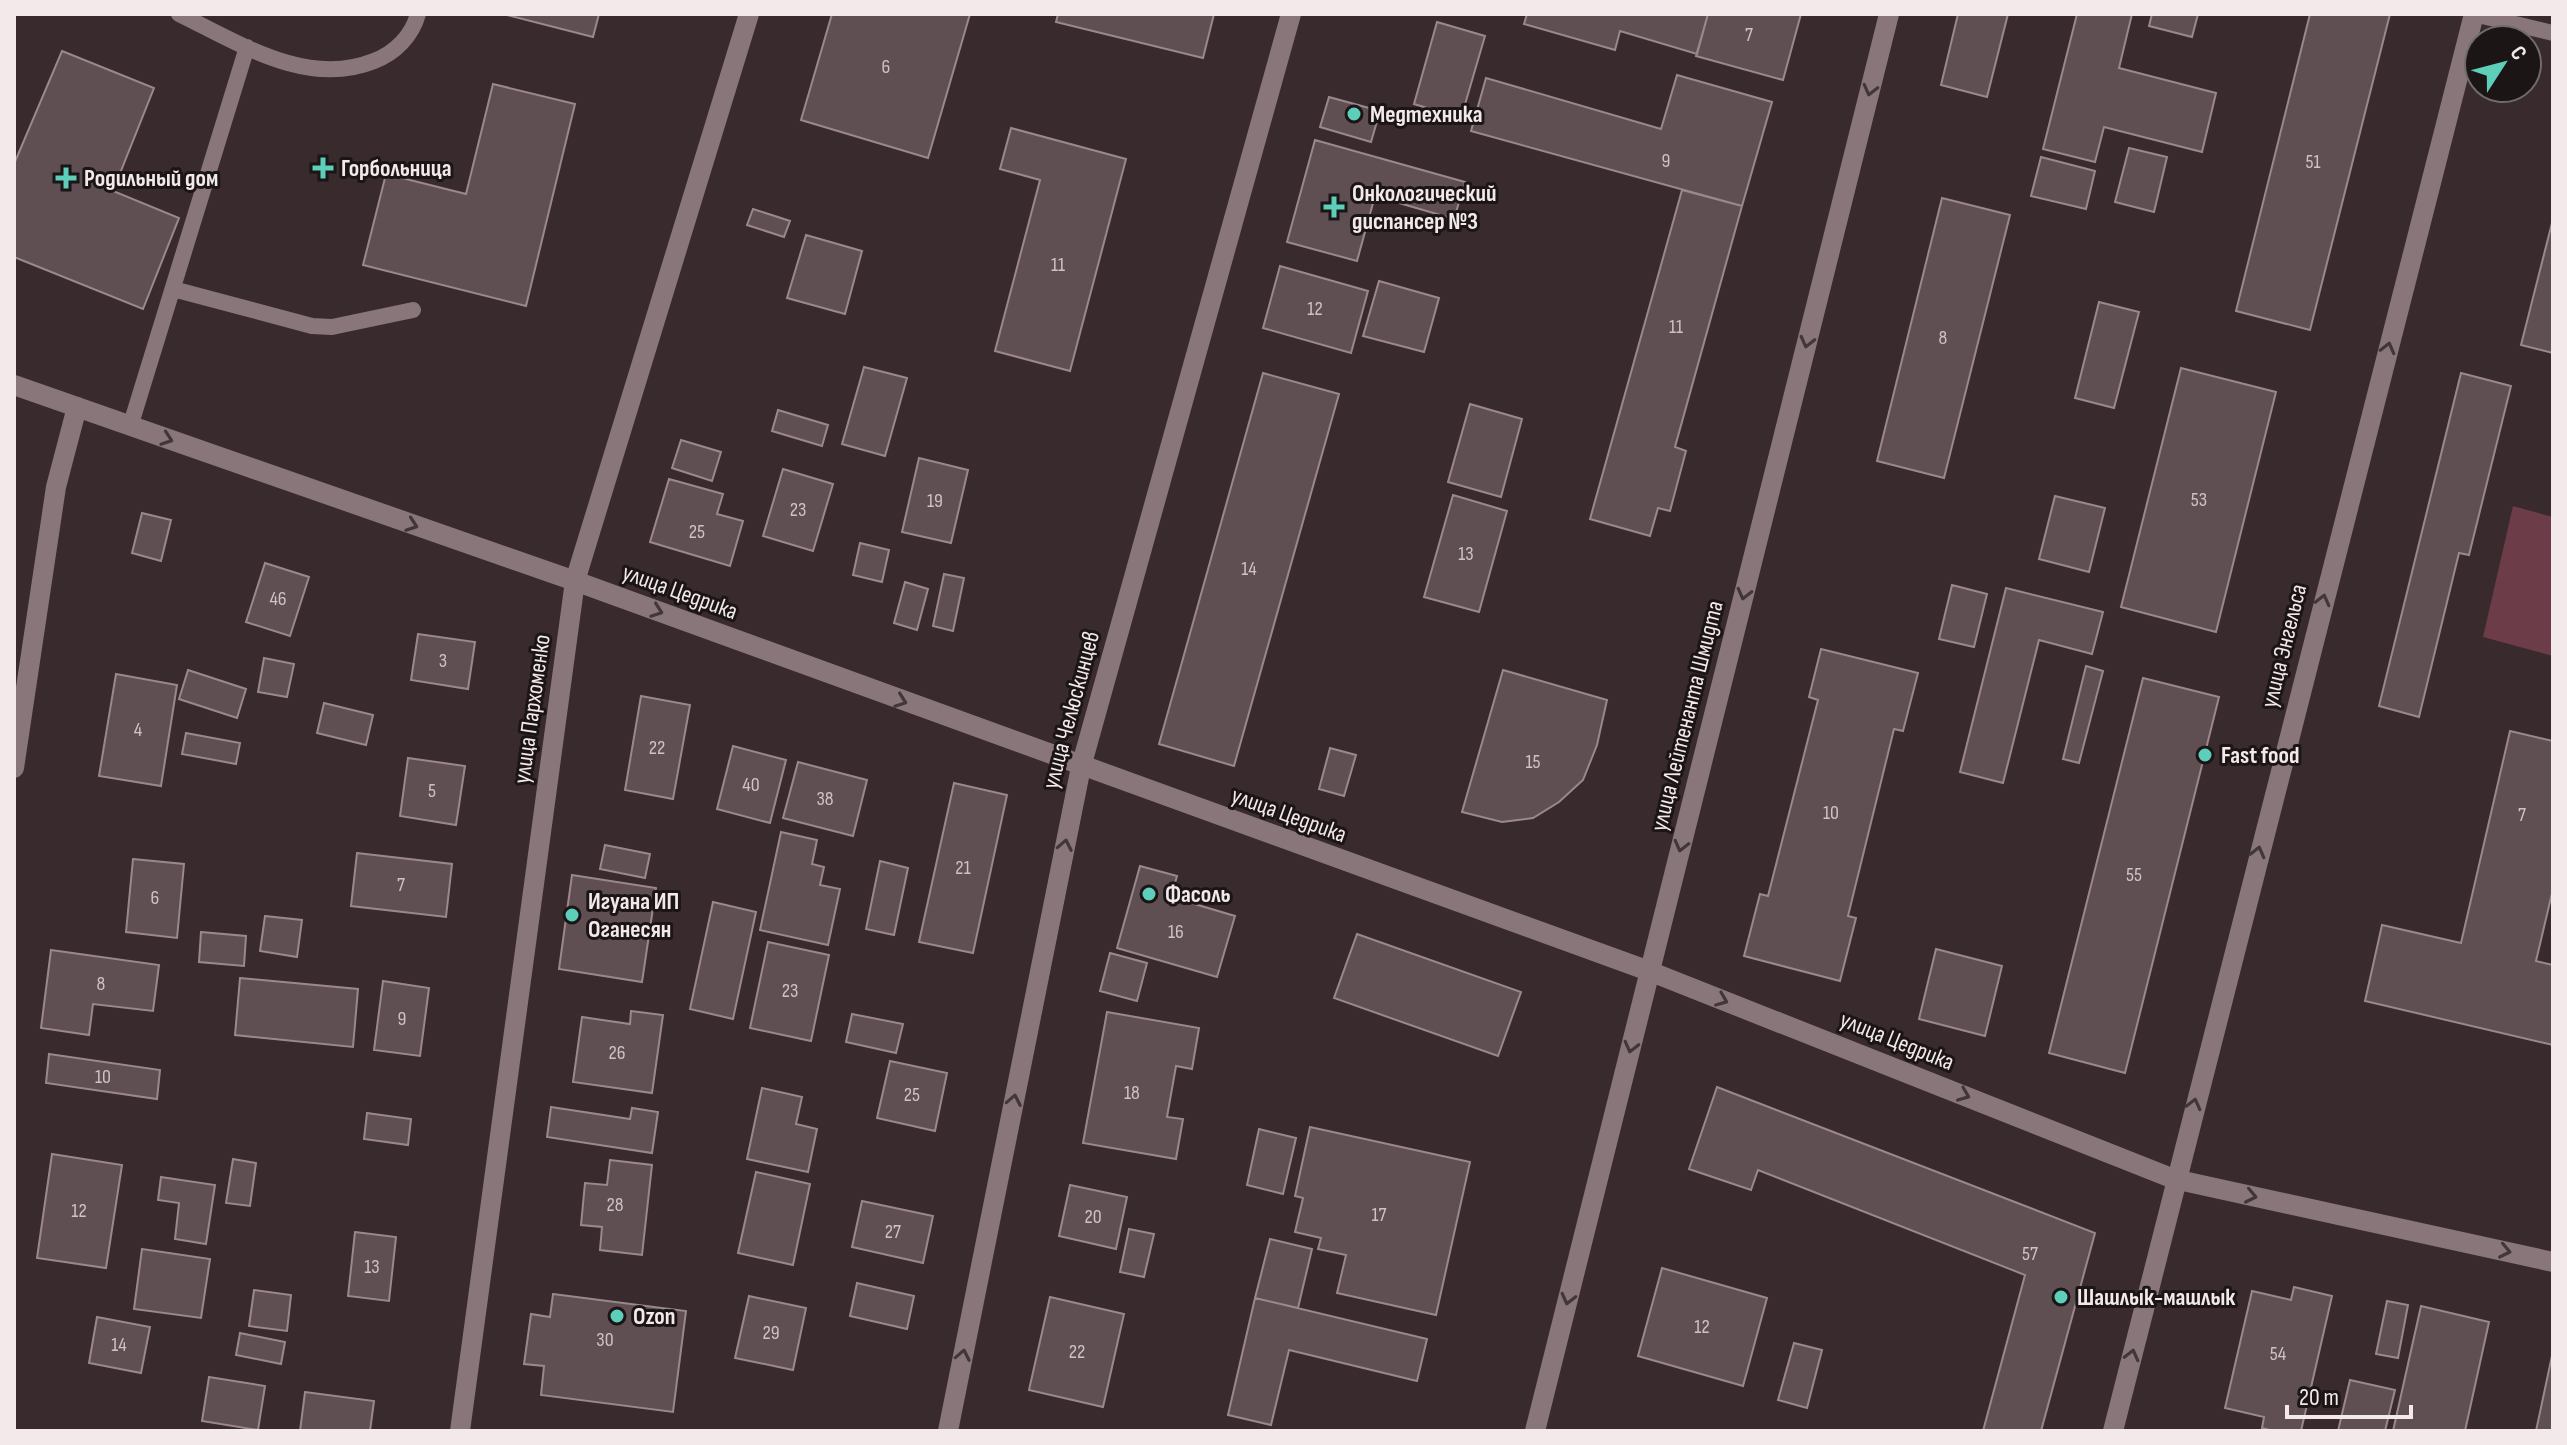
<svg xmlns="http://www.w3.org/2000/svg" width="2567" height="1445" viewBox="0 0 2567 1445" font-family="'Sofia Sans Condensed',sans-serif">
  <rect width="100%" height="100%" fill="#392a2d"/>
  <path fill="#6c3c48" d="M2513,506L2553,517V656L2483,637Z"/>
  <path fill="#5f4f53" stroke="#9a888c" stroke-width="2" d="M503,14H599L593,37Z
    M832,14H970L928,158L801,120Z
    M1058,14H1214L1203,58L1056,22Z
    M1527,14H1708L1697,54L1620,31L1615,50L1524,24Z
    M1708,14H1801L1783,80L1696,56Z
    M1958,14H2008L1987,97L1941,85Z
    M2077,14H2132L2119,68L2216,93L2202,152L2104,127L2095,162L2043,149Z
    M2152,14H2198L2192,37L2149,26Z
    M2310,14H2390L2310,330L2236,311Z
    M1437,22L1485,36L1461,118L1414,104Z
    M62,51L154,88L113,191L179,218L143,309L14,257V164Z
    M1677,75L1772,102L1742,206L1471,131L1486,78L1661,129Z
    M493,84L575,104L526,306L363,265L386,174L466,194Z
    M1329,97L1380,111L1371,142L1320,127Z
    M1011,128L1126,159L1070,371L995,351L1040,180L1000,169Z
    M1315,140L1465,182L1454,219L1375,196L1357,261L1287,242Z
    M2129,148L2167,157L2154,212L2115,202Z
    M2041,157L2095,171L2086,209L2031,196Z
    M1682,190L1742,206L1675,447L1686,451L1670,511L1658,508L1650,536L1590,519Z
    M1942,198L2010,215L1944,478L1877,461Z
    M753,209L790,221L784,237L747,225Z
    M2553,219V353L2521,345Z
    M806,235L862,251L845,314L787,298Z
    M1280,266L1368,291L1351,353L1263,328Z
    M1379,281L1439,298L1424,352L1363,336Z
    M2099,302L2139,312L2114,408L2075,398Z
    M864,367L907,378L885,456L842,444Z
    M2181,368L2276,392L2216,632L2121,607Z
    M1263,373L1339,394L1234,766L1159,744Z
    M2461,373L2511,386L2469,555L2459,553L2419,717L2379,706Z
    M1470,404L1522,419L1501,497L1448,482Z
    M778,410L828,425L822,446L772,431Z
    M681,440L721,452L712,481L672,468Z
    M919,458L968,470L951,543L902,532Z
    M783,469L833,484L813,551L763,536Z
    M669,479L723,494L717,514L743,521L730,566L650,542Z
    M1453,495L1507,511L1479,612L1424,597Z
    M2055,496L2105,508L2089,572L2039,559Z
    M142,513L171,520L161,561L132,553Z
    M860,543L889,550L882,582L853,575Z
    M265,563L309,577L290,636L246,622Z
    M944,574L964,578L953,631L933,626Z
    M905,582L928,589L917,630L894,623Z
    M1952,585L1987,594L1974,647L1939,639Z
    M2006,588L2103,612L2092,654L2039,640L2003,783L1960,772Z
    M418,634L475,642L468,689L411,680Z
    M1821,649L1918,673L1903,731L1894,729L1848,916L1856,918L1840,981L1744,956L1760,894L1768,896L1818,700L1809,697Z
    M264,658L294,664L287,697L258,692Z
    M2086,666L2103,671L2079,763L2063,759Z
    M188,670L246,689L237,718L179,699Z
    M1503,670L1607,700L1597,745L1583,780L1559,802L1533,818L1502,822L1462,812Z
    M116,674L177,685L161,786L99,776Z
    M2143,678L2219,697L2125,1073L2049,1053Z
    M641,696L690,705L673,799L625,790Z
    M324,703L373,715L366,745L317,733Z
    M2510,731L2553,741V889L2536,961L2553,965V1045L2365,1001L2382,925L2461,943Z
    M186,733L240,743L236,764L182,754Z
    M733,746L786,760L770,823L717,809Z
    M1330,748L1356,755L1344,796L1319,789Z
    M408,758L465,766L456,825L400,816Z
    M798,762L867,780L853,836L783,818Z
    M954,783L1007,795L973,953L919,942Z
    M781,832L817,840L812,864L824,867L820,885L840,889L828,945L760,930Z
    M605,845L650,854L645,878L600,869Z
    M357,853L452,864L446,917L351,906Z
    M133,859L184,864L177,938L126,932Z
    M880,861L908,868L894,935L866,929Z
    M1140,866L1177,876L1171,897L1235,916L1217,977L1117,948Z
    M572,875L656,888L642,982L559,969Z
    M713,902L756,912L733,1019L690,1009Z
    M265,916L302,920L297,957L260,951Z
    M201,932L246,936L244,966L199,962Z
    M1357,934L1521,992L1498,1056L1334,998Z
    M768,942L829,955L811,1041L750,1028Z
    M1936,949L2002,966L1985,1036L1919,1019Z
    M51,950L159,965L153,1011L93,1004L89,1035L41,1028Z
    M1110,953L1147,963L1137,1001L1100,991Z
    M240,978L358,989L353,1047L235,1035Z
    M383,981L429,988L420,1056L374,1050Z
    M631,1011L663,1015L652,1093L573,1082L582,1017L630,1024Z
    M1107,1012L1199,1028L1192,1069L1176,1066L1167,1117L1183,1119L1176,1159L1083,1143Z
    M852,1014L903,1024L896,1053L846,1042Z
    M49,1054L160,1070L157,1099L46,1083Z
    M890,1061L947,1073L935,1131L877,1118Z
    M1717,1087L2095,1233L2041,1431H1983L2025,1275L1758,1170L1751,1190L1689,1169Z
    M762,1088L802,1097L796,1124L817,1129L808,1172L747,1159Z
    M551,1107L630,1119L632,1108L658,1112L652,1153L547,1137Z
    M367,1113L411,1119L408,1145L364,1139Z
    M1310,1127L1470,1162L1436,1315L1337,1293L1346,1255L1318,1249L1321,1238L1295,1232L1303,1198L1295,1196Z
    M1259,1129L1296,1138L1283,1194L1247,1185Z
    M52,1154L122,1165L106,1268L37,1258Z
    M233,1159L256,1163L250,1206L226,1203Z
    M610,1160L652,1165L642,1255L600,1250L602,1227L581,1225L585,1183L607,1185Z
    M756,1172L810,1184L793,1265L738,1253Z
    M161,1177L215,1185L206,1244L175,1239L179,1203L158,1200Z
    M1070,1185L1127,1197L1116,1249L1059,1236Z
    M862,1201L933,1216L923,1263L852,1247Z
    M1129,1229L1154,1234L1144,1277L1120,1272Z
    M355,1232L396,1237L389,1301L348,1296Z
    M1270,1239L1312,1249L1298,1308L1255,1298Z
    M142,1249L210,1259L201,1318L134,1309Z
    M1662,1268L1767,1298L1743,1386L1638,1356Z
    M857,1283L914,1296L907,1329L850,1316Z
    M2294,1287L2332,1296L2301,1431H2274L2262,1428L2264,1417L2225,1408L2252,1291L2291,1300Z
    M254,1290L291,1295L287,1331L249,1326Z
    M553,1294L686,1311L673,1412L541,1395L544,1366L524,1364L531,1314L550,1317Z
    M749,1296L806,1308L793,1370L735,1358Z
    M1050,1297L1124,1314L1103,1407L1029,1390Z
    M1255,1298L1427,1339L1417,1381L1289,1350L1271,1425L1228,1415Z
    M2387,1301L2408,1305L2398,1358L2376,1354Z
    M2421,1306L2489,1322L2465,1431H2393Z
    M97,1317L150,1327L141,1373L89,1363Z
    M240,1333L285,1342L281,1364L236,1355Z
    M1794,1343L1822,1350L1807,1408L1778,1400Z
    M2553,1351V1431H2536Z
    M209,1377L265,1386L258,1430L202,1421Z
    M2350,1380L2395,1390L2385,1431H2338Z
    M305,1392L374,1401L370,1431H300Z"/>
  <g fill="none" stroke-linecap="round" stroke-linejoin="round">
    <path stroke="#88767a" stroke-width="16" d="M179,14C239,43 307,88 374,61C395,53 412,36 418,14
      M2474,14L2553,33
      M173,289L312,326L332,327L413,310
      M130,427L247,47"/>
    <path stroke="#88767a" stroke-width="20" d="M14,768L56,487L77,407
      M460,1431L575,581L749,14
      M948,1431L1081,767L1291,14"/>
    <path stroke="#88767a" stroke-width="20" d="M14,385L575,581L1649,971L2174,1179L2553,1262
      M1535,1431L1889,14
      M2113,1431L2474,14"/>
  </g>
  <defs><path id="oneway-chevron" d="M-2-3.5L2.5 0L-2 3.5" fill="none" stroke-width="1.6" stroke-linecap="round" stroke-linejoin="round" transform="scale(2)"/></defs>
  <g stroke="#413739">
    <use href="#oneway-chevron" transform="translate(1870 90) rotate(104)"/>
    <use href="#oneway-chevron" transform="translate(1807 342) rotate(104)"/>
    <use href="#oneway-chevron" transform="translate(2388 348) rotate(-76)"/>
    <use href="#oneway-chevron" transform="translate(167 439) rotate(19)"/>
    <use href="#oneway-chevron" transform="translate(412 525) rotate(19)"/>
    <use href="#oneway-chevron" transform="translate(1744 594) rotate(104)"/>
    <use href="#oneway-chevron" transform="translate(2323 600) rotate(-76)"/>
    <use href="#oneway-chevron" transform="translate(657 611) rotate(20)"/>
    <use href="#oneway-chevron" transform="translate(901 701) rotate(20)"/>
    <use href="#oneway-chevron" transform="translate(1065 845) rotate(-79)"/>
    <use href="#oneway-chevron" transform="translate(1681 846) rotate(104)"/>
    <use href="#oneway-chevron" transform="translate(2258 852) rotate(-76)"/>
    <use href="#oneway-chevron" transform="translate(1722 1000) rotate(22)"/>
    <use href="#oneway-chevron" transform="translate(1631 1047) rotate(104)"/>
    <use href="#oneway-chevron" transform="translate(1964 1095) rotate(22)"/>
    <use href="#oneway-chevron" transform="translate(1014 1100) rotate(-79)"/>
    <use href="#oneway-chevron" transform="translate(2194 1104) rotate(-76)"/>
    <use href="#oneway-chevron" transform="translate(2251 1196) rotate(12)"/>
    <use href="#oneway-chevron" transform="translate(2505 1251) rotate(12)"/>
    <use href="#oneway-chevron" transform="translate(1568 1299) rotate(104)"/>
    <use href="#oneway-chevron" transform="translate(963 1355) rotate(-79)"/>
    <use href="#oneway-chevron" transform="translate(2132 1355) rotate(-76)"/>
  </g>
  <g fill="#5dceb9" stroke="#1b1516" stroke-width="3">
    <circle cx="1354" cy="114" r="8"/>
    <path d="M319 156h8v8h8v8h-8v8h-8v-8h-8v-8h8z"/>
    <path d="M62 166h8v8h8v8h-8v8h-8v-8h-8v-8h8z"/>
    <path d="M1330 195h8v8h8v8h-8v8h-8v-8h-8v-8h8z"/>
    <circle cx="2205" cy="755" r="8"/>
    <circle cx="1149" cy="894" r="8"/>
    <circle cx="572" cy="915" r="8"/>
    <circle cx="2061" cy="1297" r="8"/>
    <circle cx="617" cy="1316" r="8"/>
  </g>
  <g text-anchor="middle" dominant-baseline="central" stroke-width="6" stroke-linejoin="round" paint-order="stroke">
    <g font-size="20" fill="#cec2c5">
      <text x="1749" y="35">7</text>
      <text x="886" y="67">6</text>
      <text x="1666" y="161">9</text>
      <text x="2313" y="162">51</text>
      <text x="1058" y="265">11</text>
      <text x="1315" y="309">12</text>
      <text x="1676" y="327">11</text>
      <text x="1943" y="338">8</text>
      <text x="2199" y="500">53</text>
      <text x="935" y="501">19</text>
      <text x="798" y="510">23</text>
      <text x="697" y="532">25</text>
      <text x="1466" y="554">13</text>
      <text x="1249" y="569">14</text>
      <text x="278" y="599">46</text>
      <text x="443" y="661">3</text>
      <text x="138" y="730">4</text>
      <text x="657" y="748">22</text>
      <text x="1533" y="762">15</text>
      <text x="751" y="785">40</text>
      <text x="432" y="791">5</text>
      <text x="825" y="799">38</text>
      <text x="1831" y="813">10</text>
      <text x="2522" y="815">7</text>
      <text x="963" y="868">21</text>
      <text x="2134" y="875">55</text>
      <text x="401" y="885">7</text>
      <text x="155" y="898">6</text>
      <text x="1176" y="932">16</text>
      <text x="101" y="984">8</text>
      <text x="790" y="991">23</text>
      <text x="402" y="1019">9</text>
      <text x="617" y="1053">26</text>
      <text x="103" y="1077">10</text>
      <text x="1132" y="1093">18</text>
      <text x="912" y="1095">25</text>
      <text x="615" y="1205">28</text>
      <text x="79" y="1211">12</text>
      <text x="1379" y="1215">17</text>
      <text x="1093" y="1217">20</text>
      <text x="893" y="1232">27</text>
      <text x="2030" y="1254">57</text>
      <text x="372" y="1267">13</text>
      <text x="1702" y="1327">12</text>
      <text x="771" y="1333">29</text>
      <text x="605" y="1340">30</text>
      <text x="119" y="1345">14</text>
      <text x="1077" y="1352">22</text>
      <text x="2278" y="1354">54</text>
    </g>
    <g font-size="24" font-weight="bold" fill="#f3e9eb" stroke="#1b1516" text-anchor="start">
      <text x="1370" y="114">Медтехника</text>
      <text x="341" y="168">Горбольница</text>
      <text x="84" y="178">Родильный дом</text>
      <text x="1352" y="193">Онкологический<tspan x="1352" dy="28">диспансер №3</tspan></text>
      <text x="2221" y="755">Fast food</text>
      <text x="1165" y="894">Фасоль</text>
      <text x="588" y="901">Игуана ИП<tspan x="588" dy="28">Оганесян</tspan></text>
      <text x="2077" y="1297">Шашлык-машлык</text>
      <text x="633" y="1316">Ozon</text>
    </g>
    <g font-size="24" fill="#f3e9eb" stroke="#1b1516">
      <text transform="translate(680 592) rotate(20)">улица Цедрика</text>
      <text transform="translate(2284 646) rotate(-76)">улица Энгельса</text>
      <text transform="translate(532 709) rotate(-82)">улица Пархоменко</text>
      <text transform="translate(1071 710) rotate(-75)">улица Челюскинцев</text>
      <text transform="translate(1687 716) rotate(-76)">улица Лейтенанта Шмидта</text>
      <text transform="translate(1289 815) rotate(20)">улица Цедрика</text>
      <text transform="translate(1897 1041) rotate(22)">улица Цедрика</text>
    </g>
  </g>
  <rect width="2567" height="1445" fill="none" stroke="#f3e9eb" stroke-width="32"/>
  <g transform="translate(2503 64) rotate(54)"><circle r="38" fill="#1b1516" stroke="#716a6b" stroke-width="2"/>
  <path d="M0-6L14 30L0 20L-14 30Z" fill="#5dceb9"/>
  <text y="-12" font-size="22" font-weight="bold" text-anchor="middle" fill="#f3e9eb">С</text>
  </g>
  <path d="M2287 1405v12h124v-12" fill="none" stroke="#f3e9eb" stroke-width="4"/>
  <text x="2299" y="1405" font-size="24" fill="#f3e9eb" stroke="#1b1516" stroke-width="6" paint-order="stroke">20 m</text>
</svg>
